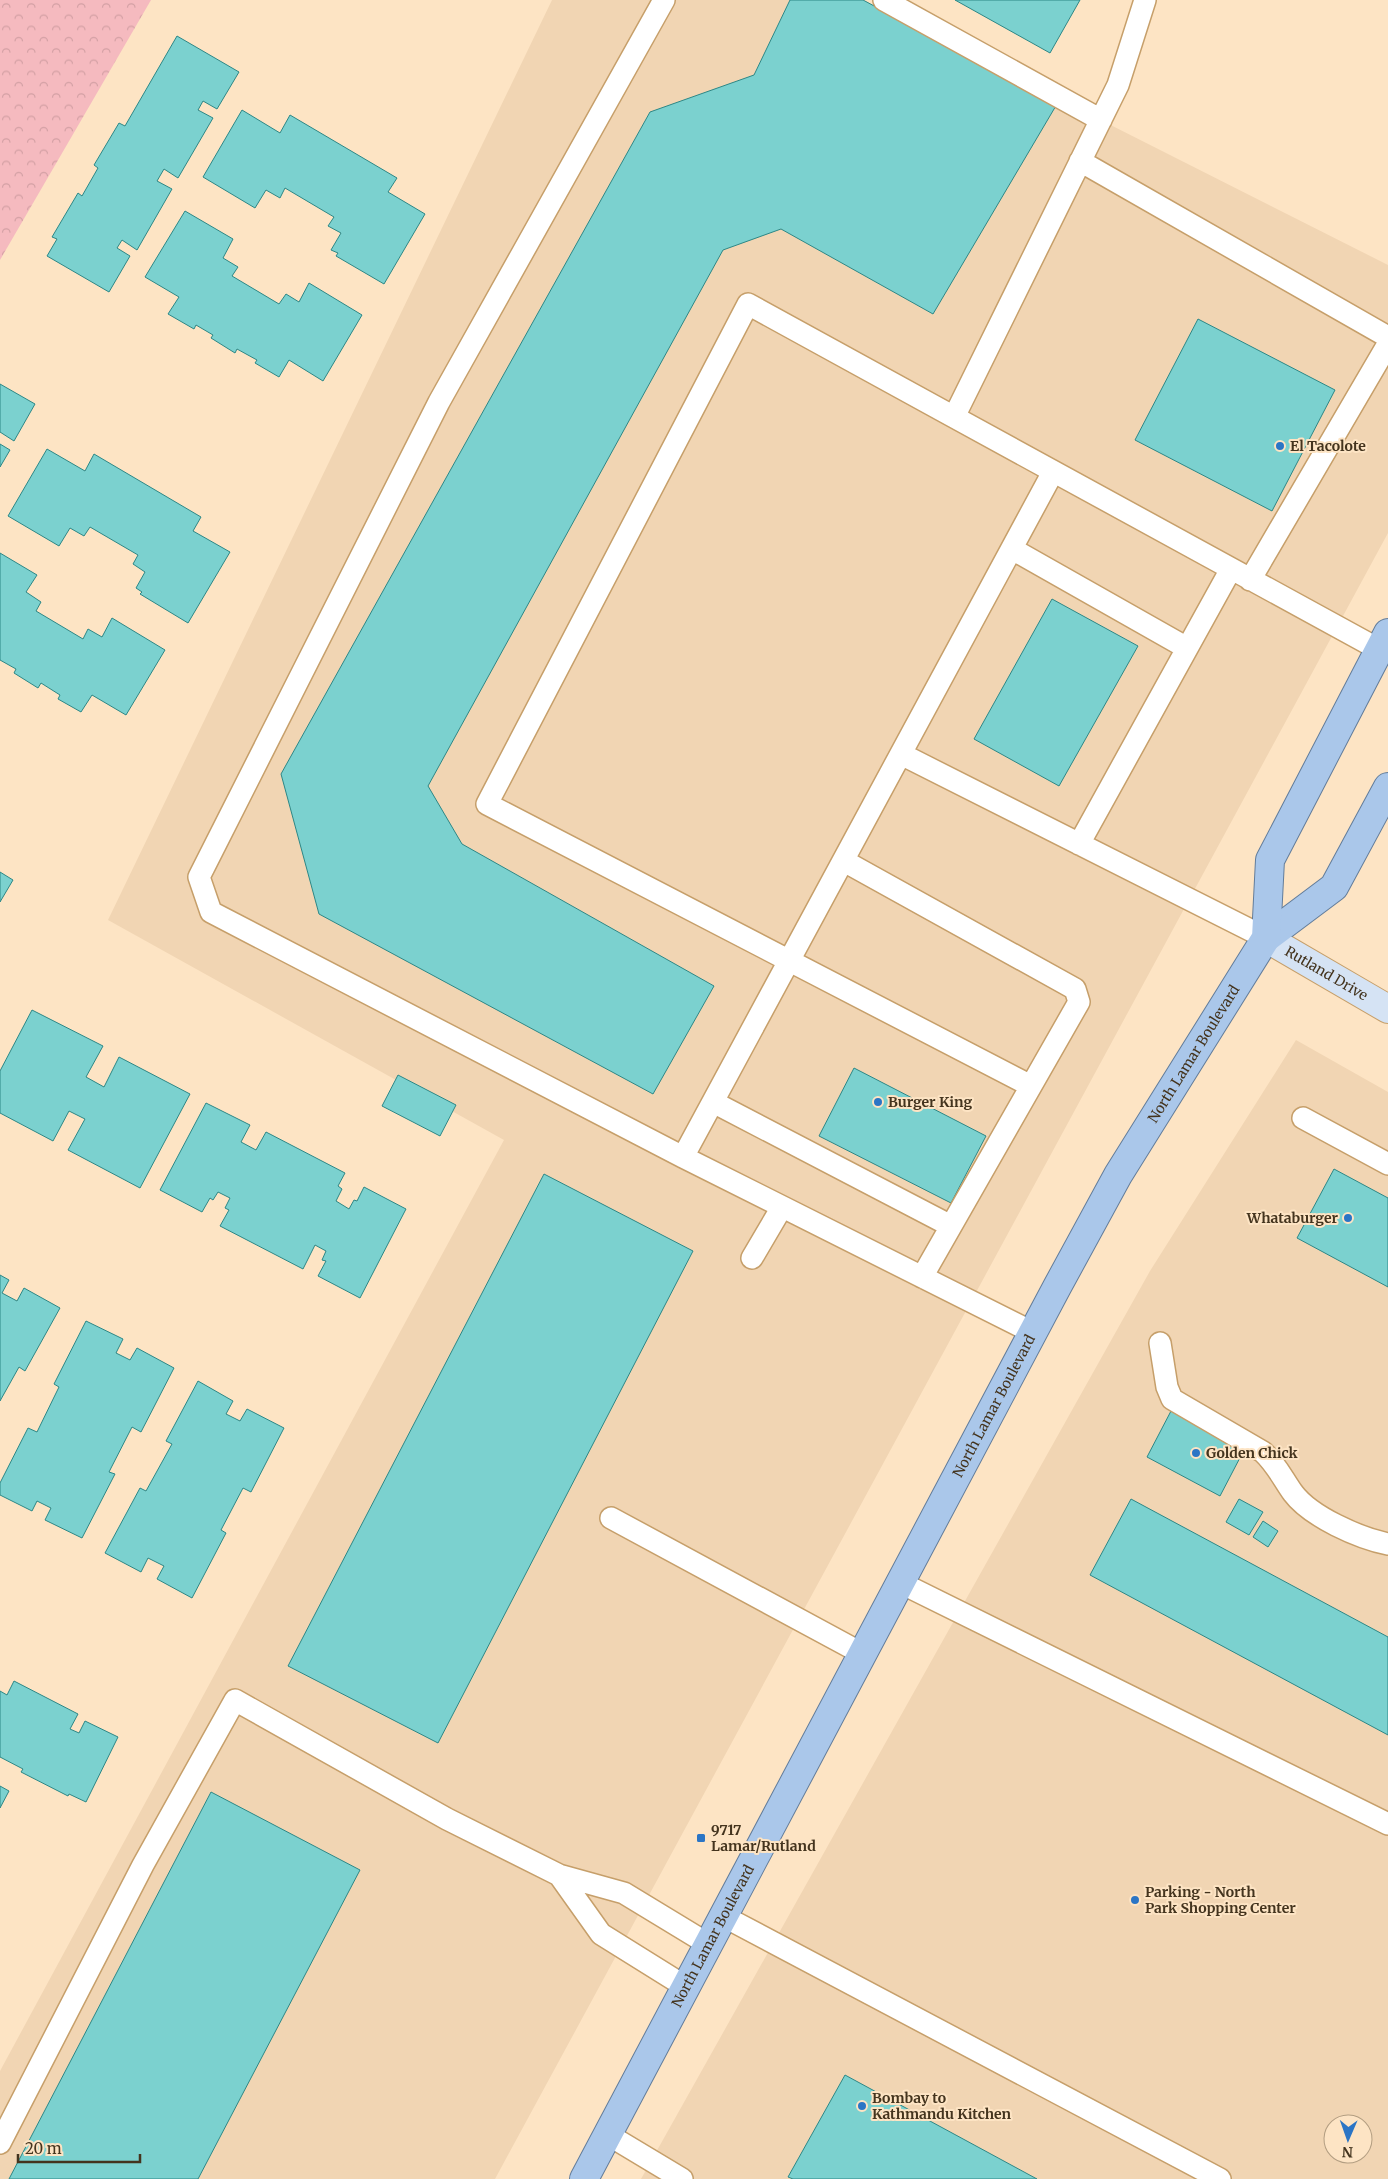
<svg xmlns="http://www.w3.org/2000/svg" width="1388" height="2179" viewBox="0 0 1388 2179" font-family="Merriweather,serif">
  <defs>
    <pattern id="forest-crowns" width="20" height="18" patternUnits="userSpaceOnUse" patternTransform="scale(1.25)"><rect width="20" height="18" fill="#f5babf"/><path d="M2 6a3 3 0 1 1 6 0M12 15a3 3 0 1 1 6 0" fill="none" stroke="#d3a0a4"/></pattern>
  </defs>
  <rect width="100%" height="100%" fill="#fde4c4"/>
  <path fill="#f1d5b3" fill-rule="evenodd" d="M552,0H863L1388,265V533L495,2179H0V2071L504,1140L108,920Z
    M1296,1040L1388,1092V2179H641L1150,1271ZM1333,2124H1363V2154H1333Z"/>
  <path fill="url(#forest-crowns)" d="M0,0H151L0,260Z"/>
  <path fill="#7bd1cf" stroke="#2d8786" d="M790,0H863L1057,104L933,314L781,229L723,250L428,786L462,844L714,986L653,1094L319,914L281,774L650,112L754,75Z
    M955,0H1080L1050,53Z
    M177,36L239,72L217,109L203,101L198,110L213,118L178,178L164,169L157,181L172,189L137,250L122,240L117,248L130,256L109,292L47,256L57,239L52,237L78,193L82,196L98,168L94,165L119,123L125,126Z
    M242,110L280,133L290,115L397,178L388,192L425,214L384,284L336,256L338,253L331,250L341,233L328,226L334,217L285,188L280,198L266,190L255,208L203,177Z
    M185,211L233,239L223,258L238,267L232,276L279,304L286,294L299,302L309,283L362,315L323,381L289,360L279,377L255,363L257,360L237,349L235,353L211,338L213,335L196,325L194,329L168,314L179,297L145,277Z
    M1198,319L1335,390L1272,511L1135,440Z
    M0,384L35,404L14,441L0,432Z
    M0,444L10,450L0,467Z
    M47,449L85,471L94,454L201,517L193,531L230,552L188,623L140,594L142,592L136,588L145,572L133,564L138,555L90,527L84,536L70,528L59,546L8,516Z
    M0,553L37,575L26,592L41,602L36,611L83,639L88,629L102,637L112,618L165,650L126,715L92,695L81,712L58,699L60,695L41,683L38,688L14,673L16,669L0,660Z
    M1052,599L1138,646L1059,786L974,739Z
    M0,872L13,880L0,902Z
    M32,1010L103,1046L86,1077L104,1087L119,1057L190,1094L140,1188L68,1150L85,1119L69,1111L53,1141L0,1113V1071Z
    M854,1068L986,1136L951,1203L819,1136Z
    M398,1075L456,1105L440,1136L382,1106Z
    M206,1103L250,1125L241,1142L256,1150L266,1132L345,1173L338,1186L342,1189L336,1201L349,1209L354,1200L357,1201L364,1187L406,1209L360,1298L318,1276L326,1261L322,1260L326,1251L315,1245L303,1269L220,1226L229,1210L225,1208L230,1198L218,1192L213,1200L210,1198L202,1212L160,1190Z
    M1334,1169L1388,1198V1287L1297,1238Z
    M544,1174L693,1251L438,1743L288,1666Z
    M0,1275L9,1280L2,1293L17,1301L24,1288L60,1308L25,1371L19,1367L0,1401Z
    M86,1321L123,1339L116,1353L130,1360L137,1348L174,1368L141,1432L132,1427L109,1472L115,1474L82,1538L45,1520L51,1508L37,1501L32,1511L0,1495V1483L28,1428L37,1432L59,1387L54,1384Z
    M198,1381L233,1401L226,1414L240,1421L247,1409L284,1428L251,1492L243,1488L221,1530L226,1533L192,1598L157,1579L164,1566L148,1558L141,1572L105,1553L140,1488L146,1491L172,1444L166,1441Z
    M1171,1411L1244,1450L1220,1496L1147,1457Z
    M1131,1499L1388,1637V1735L1090,1575Z
    M1239,1499L1263,1512L1249,1535L1226,1522Z
    M1263,1521L1278,1531L1268,1547L1253,1537Z
    M14,1681L78,1714L70,1729L79,1733L85,1721L118,1737L86,1802L69,1794L68,1796L21,1772L23,1769L0,1757V1691L7,1695Z
    M0,1786L9,1791L0,1808Z
    M211,1792L360,1870L198,2179H9Z
    M845,2075L1037,2179H793L788,2177Z"/>
  <g fill="none" stroke-linecap="round" stroke-linejoin="round">
    <defs>
      <path id="lane" d="M664,0L439,402L199,877L211,912L683,1157L1034,1333
        M884,0L1101,120
        M1145,0L1118,85L954,417L1380,650
        M1080,161L1388,337
        M954,417L748,304L487,804L1031,1086
        M1012,549L1187,648
        M1250,580L1388,344
        M901,754L1266,938
        M1079,844L1231,569
        M844,861L1075,989L1079,1002L922,1277
        M713,1102L951,1226
        M1303,1118L1388,1164
        M683,1157L1053,472
        M752,1258L782,1207
        M1160,1343L1167,1387L1172,1399L1263,1452C1276,1464 1283,1479 1293,1493C1311,1517 1359,1538 1388,1544
        M611,1518L863,1654
        M901,1583L1388,1824
        M559,1875L601,1934L686,1987
        M723,1916L1220,2179
        M607,2134L682,2179
        M0,2143L143,1865L235,1700L447,1819L559,1875L624,1893L708,1944"/>
      <g id="secondary">
        <path id="s1" d="M1266,938L1388,1009"/>
      </g>
      <g id="primary">
        <path d="M1266,938L1334,887L1388,787"/>
        <path id="s2" d="M584,2179L1057,1287L1118,1175L1266,938L1270,860L1388,633"/>
      </g>
    </defs>
    <use href="#lane" stroke="#c69f6a" stroke-width="24"/>
    <use href="#secondary" stroke="#c69f6a" stroke-width="30"/>
    <use href="#primary" stroke="#627c9a" stroke-width="30"/>
    <use href="#lane" stroke="#fff" stroke-width="21"/>
    <use href="#secondary" stroke="#d5e3f4" stroke-width="28"/>
    <use href="#primary" stroke="#aac7ea" stroke-width="28"/>
  </g>
  <g fill="#2b75c5" stroke="#fde4c4" stroke-width="2">
    <circle cx="1280" cy="446" r="5"/>
    <circle cx="878" cy="1102" r="5"/>
    <circle cx="1348" cy="1218" r="5"/>
    <circle cx="1196" cy="1453" r="5"/>
    <rect x="696" y="1833" width="10" height="10" rx="2.5"/>
    <circle cx="1135" cy="1900" r="5"/>
    <circle cx="862" cy="2106" r="5"/>
  </g>
  <g text-anchor="middle" dominant-baseline="central" stroke-width="4" stroke-linejoin="round" paint-order="stroke">
    <g font-size="14" font-weight="bold" fill="#44341e" stroke="#fde4c4" text-anchor="start">
      <text x="1290" y="446">El Tacolote</text>
      <text x="888" y="1102">Burger King</text>
      <text x="1338" y="1218" text-anchor="end">Whataburger</text>
      <text x="1206" y="1453">Golden Chick</text>
      <text x="711" y="1830">9717<tspan x="711" dy="16">Lamar/Rutland</tspan></text>
      <text x="1145" y="1892">Parking - North<tspan x="1145" dy="16">Park Shopping Center</tspan></text>
      <text x="872" y="2098">Bombay to<tspan x="872" dy="16">Kathmandu Kitchen</tspan></text>
    </g>
    <g font-size="14" fill="#44341e" stroke="#fde4c4">
      <text stroke="none"><textPath href="#s1" startOffset="70">Rutland Drive</textPath></text>
      <text stroke="none"><textPath href="#s2" startOffset="1280">North Lamar Boulevard</textPath></text>
      <text stroke="none"><textPath href="#s2" startOffset="875">North Lamar Boulevard</textPath></text>
      <text stroke="none"><textPath href="#s2" startOffset="275">North Lamar Boulevard</textPath></text>
    </g>
  </g>
  <g transform="translate(1348 2139) rotate(182)"><circle r="24" fill="#fde4c4" stroke="#b39e82"/>
  <path d="M0-4L9 19L0 12L-9 19Z" fill="#2b75c5"/>
  <text y="-8" font-size="14" font-weight="bold" text-anchor="middle" fill="#44341e">N</text>
  </g>
  <path d="M18 2154v8h122v-8" fill="none" stroke="#44341e" stroke-width="2.5"/>
  <text x="25" y="2154" font-size="15" fill="#44341e" stroke="#fde4c4" stroke-width="4" paint-order="stroke">20 m</text>
</svg>
